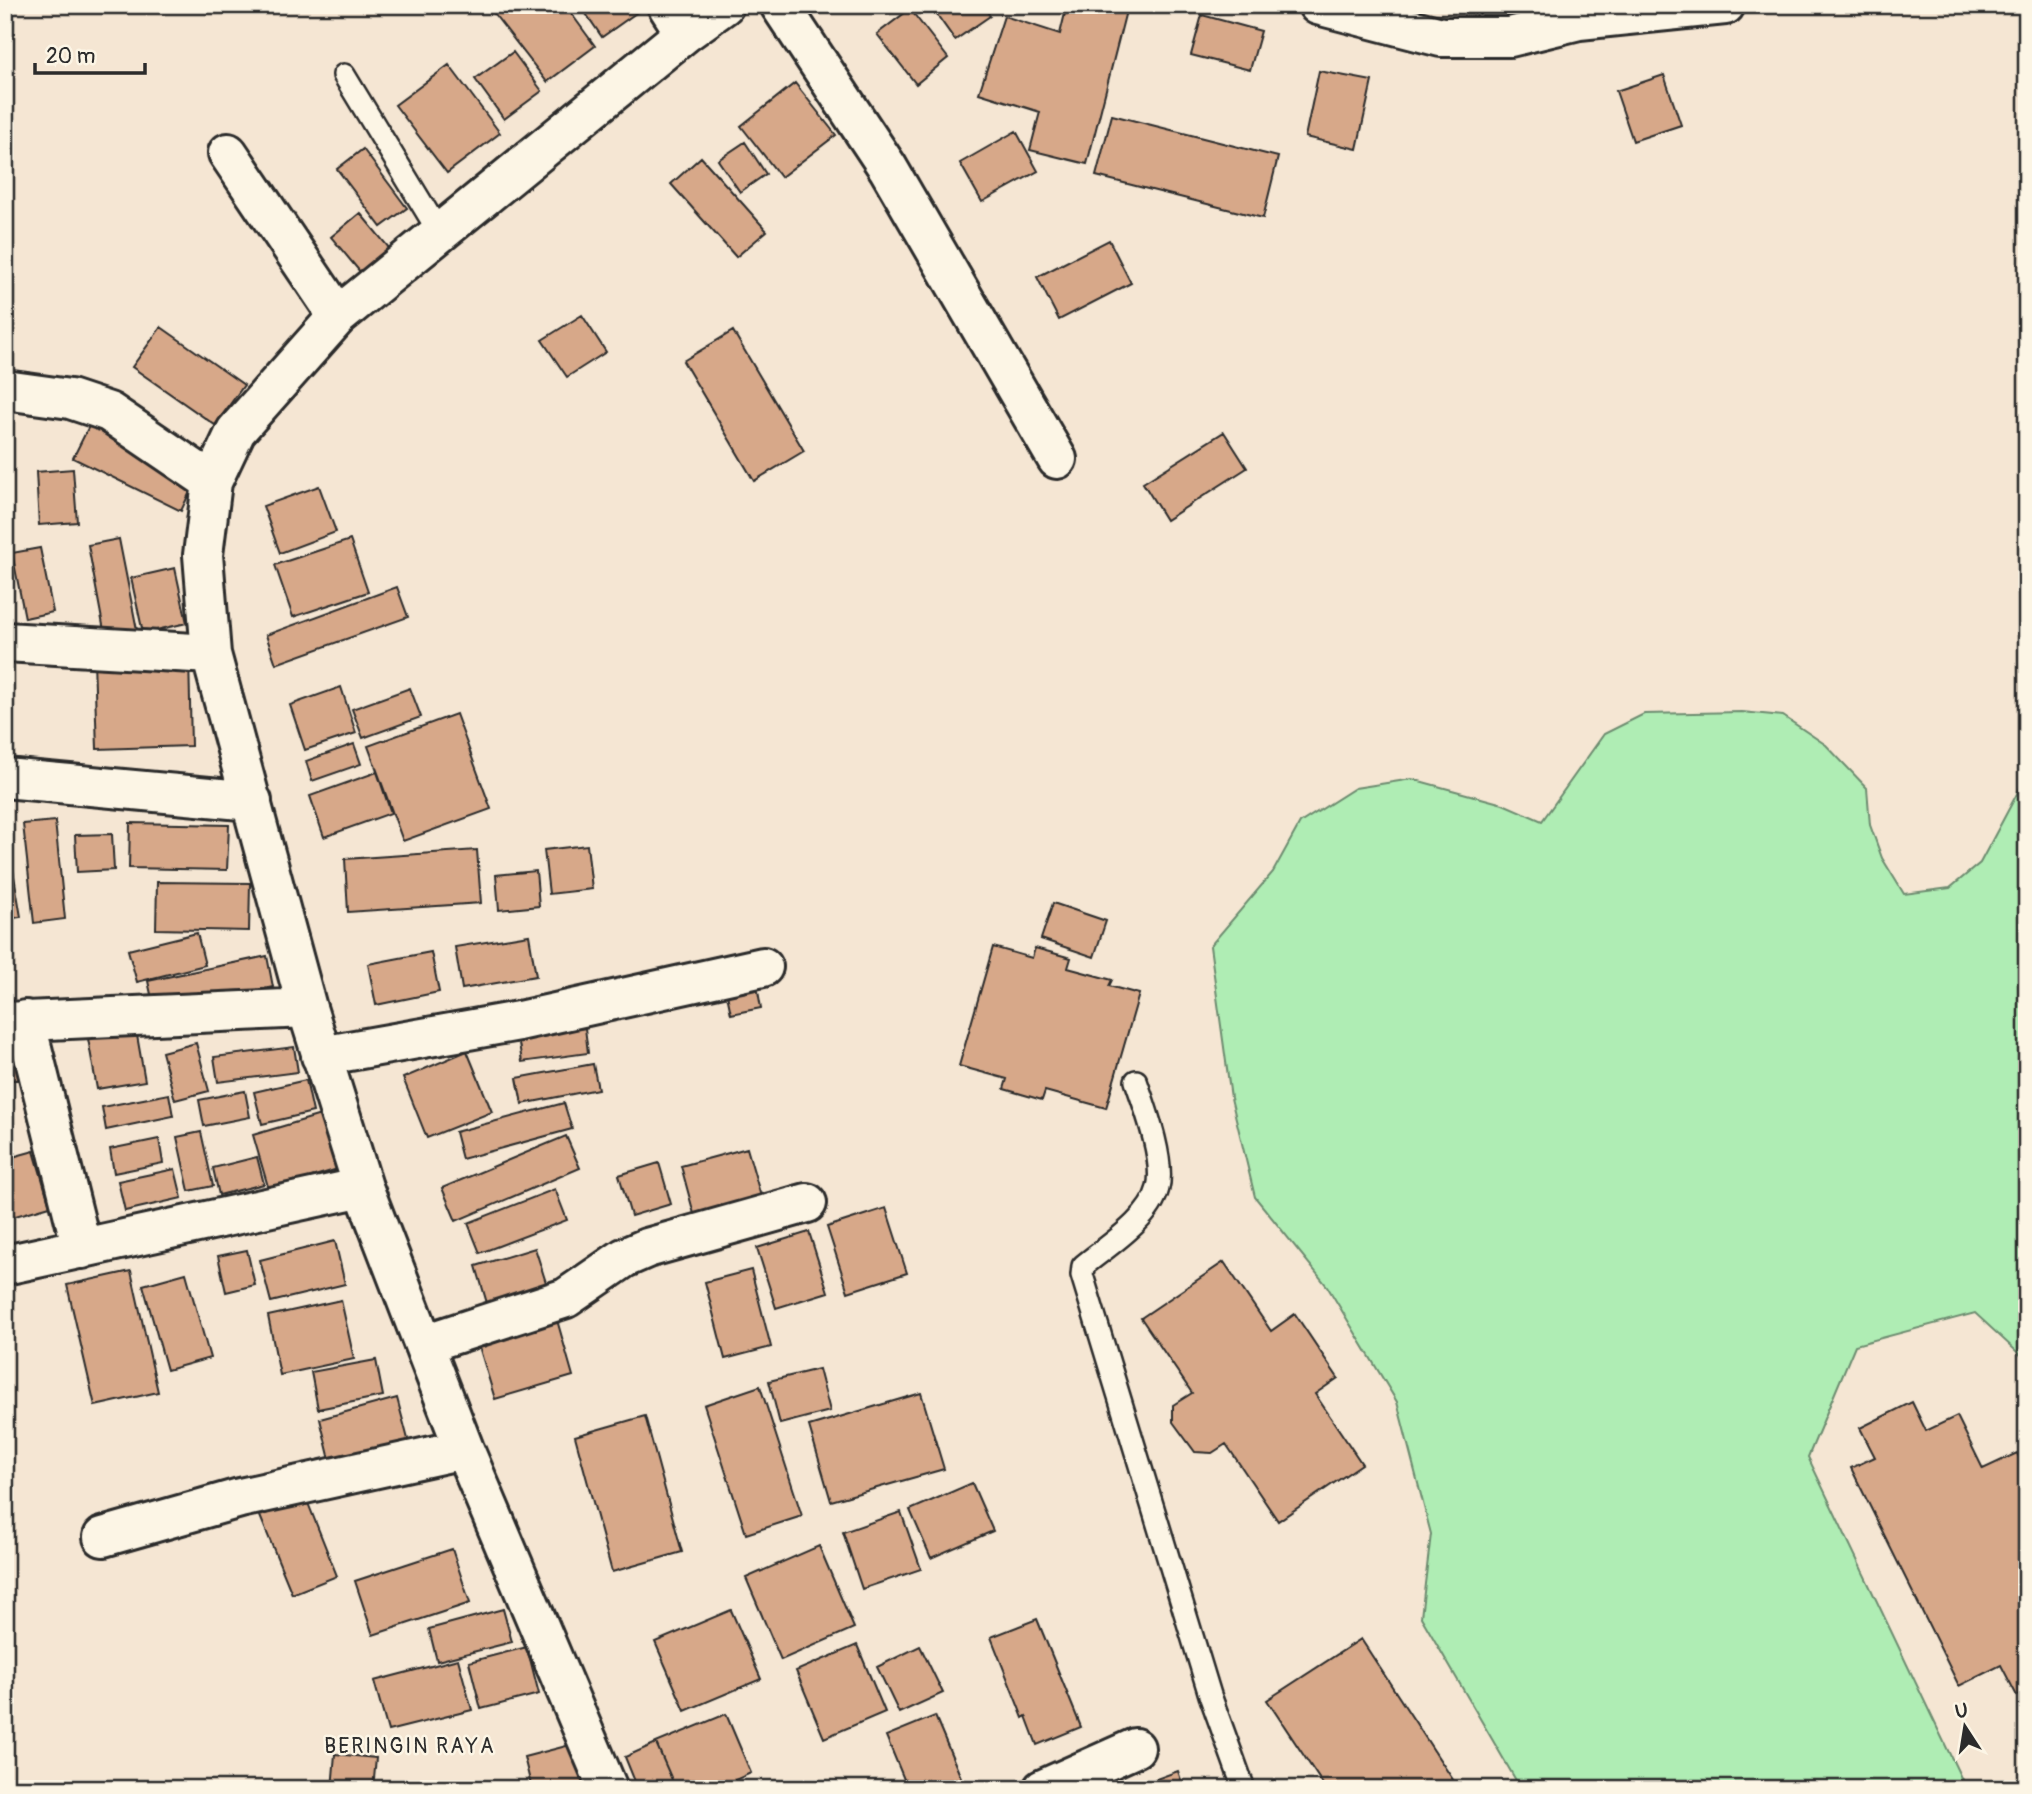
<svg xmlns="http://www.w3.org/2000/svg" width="2032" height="1794" viewBox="0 0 2032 1794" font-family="Pangolin,sans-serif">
  <rect width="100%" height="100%" fill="#f5e6d3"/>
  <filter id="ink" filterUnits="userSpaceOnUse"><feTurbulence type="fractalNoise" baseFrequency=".0143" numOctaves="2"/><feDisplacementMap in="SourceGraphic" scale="14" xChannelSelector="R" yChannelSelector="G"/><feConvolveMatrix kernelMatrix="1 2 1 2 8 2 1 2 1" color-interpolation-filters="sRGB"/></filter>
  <g filter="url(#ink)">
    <path fill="#afedb4" stroke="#6d8c70" stroke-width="2" d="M1742,712L1783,716L1826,745L1867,788L1870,825L1882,858L1904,894L1950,888L1980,863L2027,775V1361L1975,1313L1855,1345L1808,1457L1963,1782L1980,1789H1521L1421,1617L1431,1534L1397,1402L1327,1286L1255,1197L1231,1098L1210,946L1273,872L1300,823L1355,788L1412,779L1503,804L1542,821L1604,734L1644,714Z"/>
    <path fill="#d7a889" stroke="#2b2b2b" stroke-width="2" d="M565,5L595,46L547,82L488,6Z
      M580,5H641L643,8L602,37Z
      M930,5H983L990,16L955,40Z
      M1067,5L1127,7L1087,164L1030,150L1040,112L979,93L1004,16L1060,34Z
      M1450,5H1484L1483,11Z
      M910,9L948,58L916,84L877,34Z
      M1202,15L1261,31L1250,70L1191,55Z
      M513,52L542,91L504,119L475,79Z
      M449,65L500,133L447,173L395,105Z
      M1319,71L1372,81L1357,149L1305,137Z
      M1664,75L1681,125L1633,141L1616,91Z
      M795,83L836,135L781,177L741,126Z
      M1112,115L1278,157L1263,218L1096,176Z
      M1016,131L1038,171L982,202L960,163Z
      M745,142L766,174L740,192L718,160Z
      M363,149L407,208L381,227L337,169Z
      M701,157L767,231L736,257L671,184Z
      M360,213L390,249L361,273L331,237Z
      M1109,240L1131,283L1059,320L1037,277Z
      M582,315L606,352L567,377L542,340Z
      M161,327L244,385L215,425L132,367Z
      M733,331L804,451L754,481L683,361Z
      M90,424L197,477L181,511L73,458Z
      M1224,432L1247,468L1166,520L1143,483Z
      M73,469L77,522L39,525L36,472Z
      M319,486L336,532L280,553L263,506Z
      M119,539L137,630L105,636L88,545Z
      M350,540L368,592L293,617L275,565Z
      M40,548L53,612L25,618L12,553Z
      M175,568L187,623L143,633L131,578Z
      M397,587L408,617L276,664L266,635Z
      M189,657L191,746L97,749L94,660Z
      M341,687L356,733L305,750L290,705Z
      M410,688L421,717L363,738L352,709Z
      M456,714L491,809L403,841L368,746Z
      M354,744L361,764L312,781L306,761Z
      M377,772L391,813L324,837L310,796Z
      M55,821L65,919L34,923L23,824Z
      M5,823L21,917L5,919Z
      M130,823L229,825L227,870L129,868Z
      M112,834L114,870L77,872L75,835Z
      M587,845L592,889L549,894L544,850Z
      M477,850L481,903L348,912L345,859Z
      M536,871L539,906L499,910L496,875Z
      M157,882L250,883L249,931L156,929Z
      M1053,903L1106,921L1094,957L1041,939Z
      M197,933L205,965L137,982L128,950Z
      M529,935L536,976L462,989L455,947Z
      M993,947L1032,958L1035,948L1071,958L1068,968L1112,980L1109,986L1139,994L1106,1108L1045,1091L1042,1100L1004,1089L1007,1079L959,1066Z
      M431,952L439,992L376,1005L368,964Z
      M267,956L273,987L155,1012L148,981Z
      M755,974L761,1008L731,1014L724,980Z
      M135,1024L145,1081L97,1089L87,1033Z
      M585,1028L588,1053L522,1062L518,1037Z
      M196,1043L209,1091L175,1100L162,1052Z
      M294,1047L298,1072L218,1082L214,1057Z
      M467,1051L492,1112L427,1138L403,1078Z
      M29,1061V1080H5V1062Z
      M593,1064L598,1089L522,1104L517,1078Z
      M306,1080L313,1112L262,1124L254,1092Z
      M245,1091L250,1117L204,1126L199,1100Z
      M169,1094L173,1116L106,1130L102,1107Z
      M564,1103L572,1129L462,1159L455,1132Z
      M324,1114L341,1168L269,1190L253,1135Z
      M201,1132L213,1186L189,1191L177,1137Z
      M566,1136L580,1168L456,1221L442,1188Z
      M159,1139L163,1163L114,1173L110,1149Z
      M747,1148L764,1207L697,1225L681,1166Z
      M34,1151L50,1206L5,1219V1159Z
      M257,1157L264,1184L219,1195L213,1168Z
      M659,1163L671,1204L631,1216L619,1175Z
      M175,1169L182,1198L125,1211L118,1181Z
      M555,1189L567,1220L480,1253L468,1223Z
      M886,1208L907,1273L848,1292L827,1227Z
      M809,1232L828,1292L776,1308L757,1248Z
      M335,1241L345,1284L271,1302L260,1260Z
      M535,1248L549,1292L489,1310L476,1266Z
      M247,1250L255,1285L226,1292L218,1256Z
      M1224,1262L1271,1331L1295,1314L1338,1378L1315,1394L1362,1464L1278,1521L1226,1444L1212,1453L1195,1452L1173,1422V1405L1192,1393L1141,1318Z
      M751,1270L771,1347L725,1359L705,1282Z
      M131,1271L158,1392L95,1406L67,1285Z
      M186,1273L210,1358L167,1370L143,1285Z
      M341,1300L354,1359L280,1375L268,1316Z
      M557,1320L573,1376L495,1399L478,1343Z
      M376,1360L383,1396L318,1409L311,1372Z
      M819,1369L830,1411L780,1424L769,1381Z
      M760,1386L802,1516L746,1534L704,1405Z
      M921,1393L944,1469L831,1501L809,1426Z
      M397,1398L409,1443L331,1464L320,1419Z
      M1912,1402L1926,1431L1957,1416L1983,1469L2017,1453L2027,1472V1691L2017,1696L2001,1665L1959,1686L1851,1468L1875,1457L1860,1428Z
      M645,1416L682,1552L612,1572L575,1436Z
      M972,1483L993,1531L931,1558L910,1510Z
      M306,1498L337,1576L292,1594L260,1516Z
      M901,1512L921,1569L862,1589L843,1532Z
      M819,1546L854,1628L781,1660L746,1578Z
      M452,1549L470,1603L373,1635L355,1581Z
      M503,1609L512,1642L437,1661L429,1629Z
      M731,1610L761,1679L685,1711L655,1642Z
      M1037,1619L1081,1727L1037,1745L1026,1716L1023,1718L991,1637Z
      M1361,1639L1459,1789H1326L1267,1700Z
      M857,1645L885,1712L824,1738L796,1671Z
      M920,1646L943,1693L899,1713L877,1667Z
      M527,1647L539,1694L481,1709L469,1662Z
      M458,1659L472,1710L388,1731L374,1681Z
      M726,1714L751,1773L715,1789H676L656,1743Z
      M935,1716L965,1787L962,1789H908L886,1736Z
      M656,1743L676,1789H638L625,1757Z
      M574,1744L586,1789H532L524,1757Z
      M335,1754L376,1758L373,1789H332Z
      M1178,1771L1184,1789H1129Z"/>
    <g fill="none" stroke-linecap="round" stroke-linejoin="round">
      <defs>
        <path id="lane" d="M344,75L439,232
          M1136,1081C1145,1107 1165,1161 1158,1188C1150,1220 1107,1246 1083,1266L1082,1275L1210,1695L1244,1789"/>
        <path id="street" d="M667,5L685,33
          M780,5L888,168L1057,459
          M1318,5L1441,37H1510L1579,20L1725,5
          M228,153L338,316
          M5,390L70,399L109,412L212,482
          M5,642L211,654
          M5,778L252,801
          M25,1020L82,1249
          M5,1022L307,1008
          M321,1056L519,1021L763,967
          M5,1265L363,1187
          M424,1344L566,1298L624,1258L647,1248L807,1203
          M103,1537L240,1498L464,1449
          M608,1789L464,1449L363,1187L307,1008L211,654L203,555L212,482L236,431L338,316L685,33L724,5
          M1043,1789L1135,1748"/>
      </defs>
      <use href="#lane" stroke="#2b2b2b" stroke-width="26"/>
      <use href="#street" stroke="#2b2b2b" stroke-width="44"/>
      <use href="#lane" stroke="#fcf5e5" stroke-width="21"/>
      <use href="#street" stroke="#fcf5e5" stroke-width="38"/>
    </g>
  </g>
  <g text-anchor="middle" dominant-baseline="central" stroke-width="5" stroke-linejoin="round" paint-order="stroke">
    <g font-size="21" letter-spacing="2" fill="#2b2b2b" stroke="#fcf5e5">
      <text x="410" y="1746">BERINGIN RAYA</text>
    </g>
  </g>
  <rect width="2032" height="1794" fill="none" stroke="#fcf5e5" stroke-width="28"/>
  <rect x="14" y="14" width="2004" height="1766" fill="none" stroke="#2b2b2b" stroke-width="2.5" filter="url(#ink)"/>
  <g transform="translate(1965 1727) rotate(348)" stroke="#fcf5e5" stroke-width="5" paint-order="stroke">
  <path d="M0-5L12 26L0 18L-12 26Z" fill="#2b2b2b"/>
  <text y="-10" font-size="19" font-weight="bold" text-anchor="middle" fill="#2b2b2b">U</text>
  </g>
  <path d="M35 63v10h110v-10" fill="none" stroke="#2b2b2b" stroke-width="3.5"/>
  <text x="46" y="63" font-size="21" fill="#2b2b2b" stroke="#fcf5e5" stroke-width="5" paint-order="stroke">20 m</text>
</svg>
